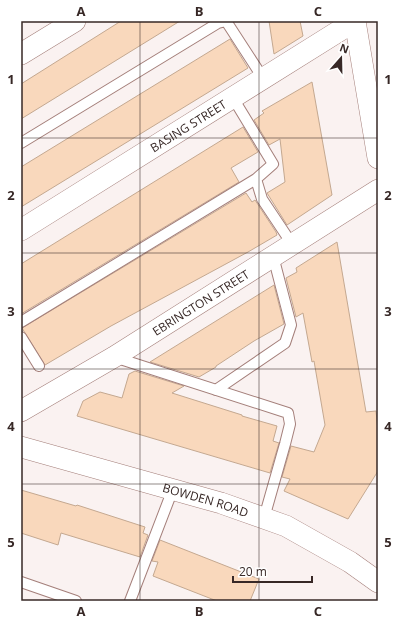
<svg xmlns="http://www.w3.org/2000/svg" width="399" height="622" viewBox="0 0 399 622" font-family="'Open Sans',sans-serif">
  <rect width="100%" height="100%" fill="#faf2f1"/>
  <path fill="#f9d8bc" stroke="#c4a890" d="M121,21H180L21,119V84Z
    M269,21H300L303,36L274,54Z
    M230,39L248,68L21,207V167Z
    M312,82L332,195L287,225L267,193L285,182L280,139L269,145L254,120L264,113L262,111Z
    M243,127L258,152L231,168L239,182L21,314V264Z
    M246,193L252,202L255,200L276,232L277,235L248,252L111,326L45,365L22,328Z
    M337,242L366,412L376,411L378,430V471L348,519L284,491L290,479L282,477L291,446L314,452L325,425L314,361L312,362L303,313L296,317L286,278L297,272L296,268Z
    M274,285L284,324L254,341L216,366V367L199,377L150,362Z
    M135,371L184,386L172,393L242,415V416L277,426L273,441L279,443L270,473L77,416L83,401L100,392L122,398L129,374Z
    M21,490L76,506L77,505L145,527L143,533L148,535L140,557L61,533L58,545L21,533Z
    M160,540L259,579L250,601H217L153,576L158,562L152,561Z"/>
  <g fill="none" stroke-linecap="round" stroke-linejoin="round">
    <defs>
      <path id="lane" d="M226,21L263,78
        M233,98L273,164L256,179L262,199L292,244
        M21,143L218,23L226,21
        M21,322L256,179
        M21,337L39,366
        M114,357L288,413L290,424L285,444L264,518
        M216,390L285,343L291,325L273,256
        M21,582L76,601
        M130,601L173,489"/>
      <g id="street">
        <path d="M355,21L378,158"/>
        <path d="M21,54L75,21"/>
        <path id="s1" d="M21,230L355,21"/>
        <path id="s2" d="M21,411L114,357L378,190"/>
        <path id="s3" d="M21,447L221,503L286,526L350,562L378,582"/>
      </g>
    </defs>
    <use href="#lane" stroke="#a47f7a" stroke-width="12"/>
    <use href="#street" stroke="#a47f7a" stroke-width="22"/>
    <use href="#lane" stroke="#fff" stroke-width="10"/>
    <use href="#street" stroke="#fff" stroke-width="21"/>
  </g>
  <path fill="none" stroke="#372826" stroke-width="1" stroke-opacity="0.55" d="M140,21V601M259,21V601M21,138H378M21,253H378M21,369H378M21,484H378"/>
  <g text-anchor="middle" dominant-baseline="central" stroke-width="3" stroke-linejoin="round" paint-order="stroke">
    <g font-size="12" fill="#372826" stroke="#fff">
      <text stroke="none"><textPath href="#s1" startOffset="197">BASING STREET</textPath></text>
      <text stroke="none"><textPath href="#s2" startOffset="210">EBRINGTON STREET</textPath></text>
      <text stroke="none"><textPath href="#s3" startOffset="192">BOWDEN ROAD</textPath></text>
    </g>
  </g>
  <rect width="399" height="622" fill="none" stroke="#ffffff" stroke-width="44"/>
  <g transform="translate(341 58) rotate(20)" stroke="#ffffff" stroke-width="3" paint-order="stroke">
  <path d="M0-3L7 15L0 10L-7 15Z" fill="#372826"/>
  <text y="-6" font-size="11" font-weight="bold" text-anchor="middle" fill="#372826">N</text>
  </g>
  <path d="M233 576v6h79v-6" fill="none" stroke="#372826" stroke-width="2"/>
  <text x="239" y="576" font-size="12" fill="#372826" stroke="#ffffff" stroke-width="3" paint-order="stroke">20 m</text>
  <rect x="22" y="22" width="355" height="578" fill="none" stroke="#372826" stroke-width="1.5"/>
  <g font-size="13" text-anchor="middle" font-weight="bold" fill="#372826">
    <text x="81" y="16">A</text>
    <text x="199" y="16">B</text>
    <text x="318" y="16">C</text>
    <text x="11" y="84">1</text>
    <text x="388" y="84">1</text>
    <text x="11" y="200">2</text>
    <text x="388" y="200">2</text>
    <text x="11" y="316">3</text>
    <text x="388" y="316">3</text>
    <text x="11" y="431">4</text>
    <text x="388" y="431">4</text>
    <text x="11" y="547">5</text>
    <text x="388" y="547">5</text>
    <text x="81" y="616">A</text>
    <text x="199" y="616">B</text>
    <text x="318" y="616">C</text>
  </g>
</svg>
